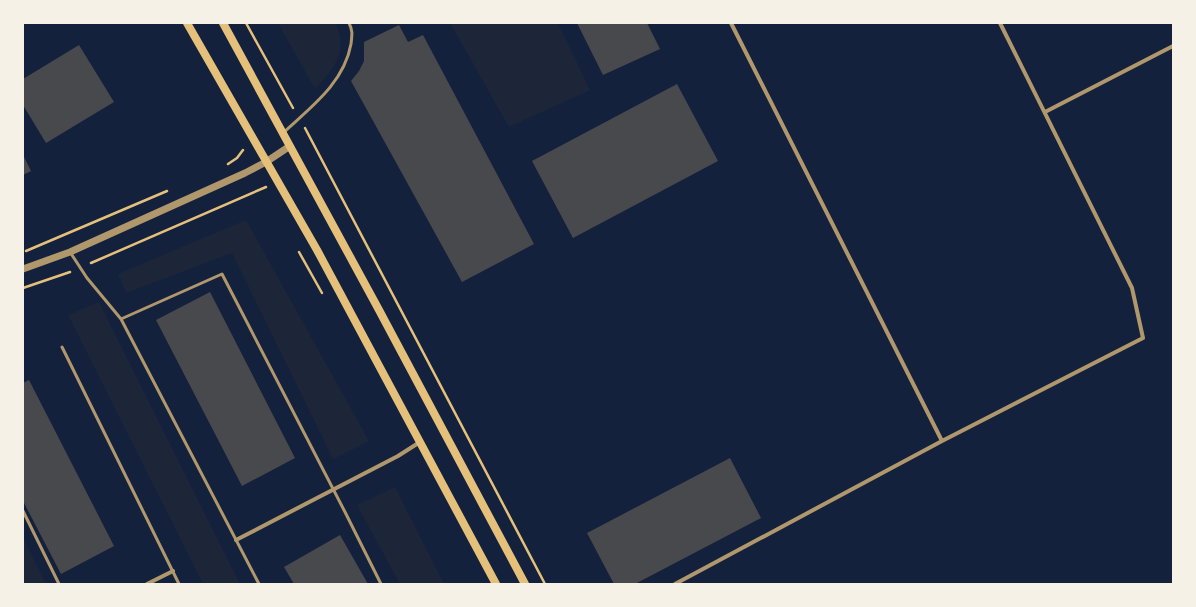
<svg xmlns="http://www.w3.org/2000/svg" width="1196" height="607" viewBox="0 0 1196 607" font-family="'Public Sans',sans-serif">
  <rect width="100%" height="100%" fill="#14213d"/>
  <path fill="#1d2539" d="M278,23H335C350,50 333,70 315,89Z
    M450,23H558L590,90L509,127Z
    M246,220L369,441L333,459L232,253L126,293L118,274Z
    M99,302L240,584H203L68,315Z
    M395,487L444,584H400L357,505Z
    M23,538L46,584H23Z"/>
  <path fill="#48494c" d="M577,23H647L660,49L603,75Z
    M399,25L408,42L423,35L534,244L462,282L351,81L359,71L364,61V42Z
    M79,45L114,102L46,143L23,105V79Z
    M677,84L718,161L573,238L532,161Z
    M23,155L31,171L23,175Z
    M210,292L295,458L242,486L156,320Z
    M29,380L114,546L61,574L23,501V383Z
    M730,458L761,518L635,584H614L587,533Z
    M340,535L368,584H294L284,567Z"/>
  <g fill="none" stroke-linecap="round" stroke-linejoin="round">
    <path stroke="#e5c07b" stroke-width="2.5" d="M246,23L293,108
      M305,128L545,584
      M228,164L237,158L243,150
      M26,251L167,191
      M299,252L322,293
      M91,263L266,187
      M23,288L70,272"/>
    <path stroke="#b1986c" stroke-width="3" d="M283,133C311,107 344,83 351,44C352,35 353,31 349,23
      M70,252L87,278L121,319L259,584
      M121,319L222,274L345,512L381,584
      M62,347L179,584
      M23,511L59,584"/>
    <path stroke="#b1986c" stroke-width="4" d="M731,23L942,441
      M1045,112L1173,46
      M236,540L398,456L420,442
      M147,584L173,571
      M675,584L942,441L1143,338L1132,288L1000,23"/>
    <path stroke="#b1986c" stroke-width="7" d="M23,269L70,252L245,173L266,162L290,146"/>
    <path stroke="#e5c07b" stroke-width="8" d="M187,23L317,250L496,584
      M223,23L379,310L525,584"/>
  </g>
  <rect width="1196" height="607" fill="none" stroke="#f6f1e7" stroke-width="48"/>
</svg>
